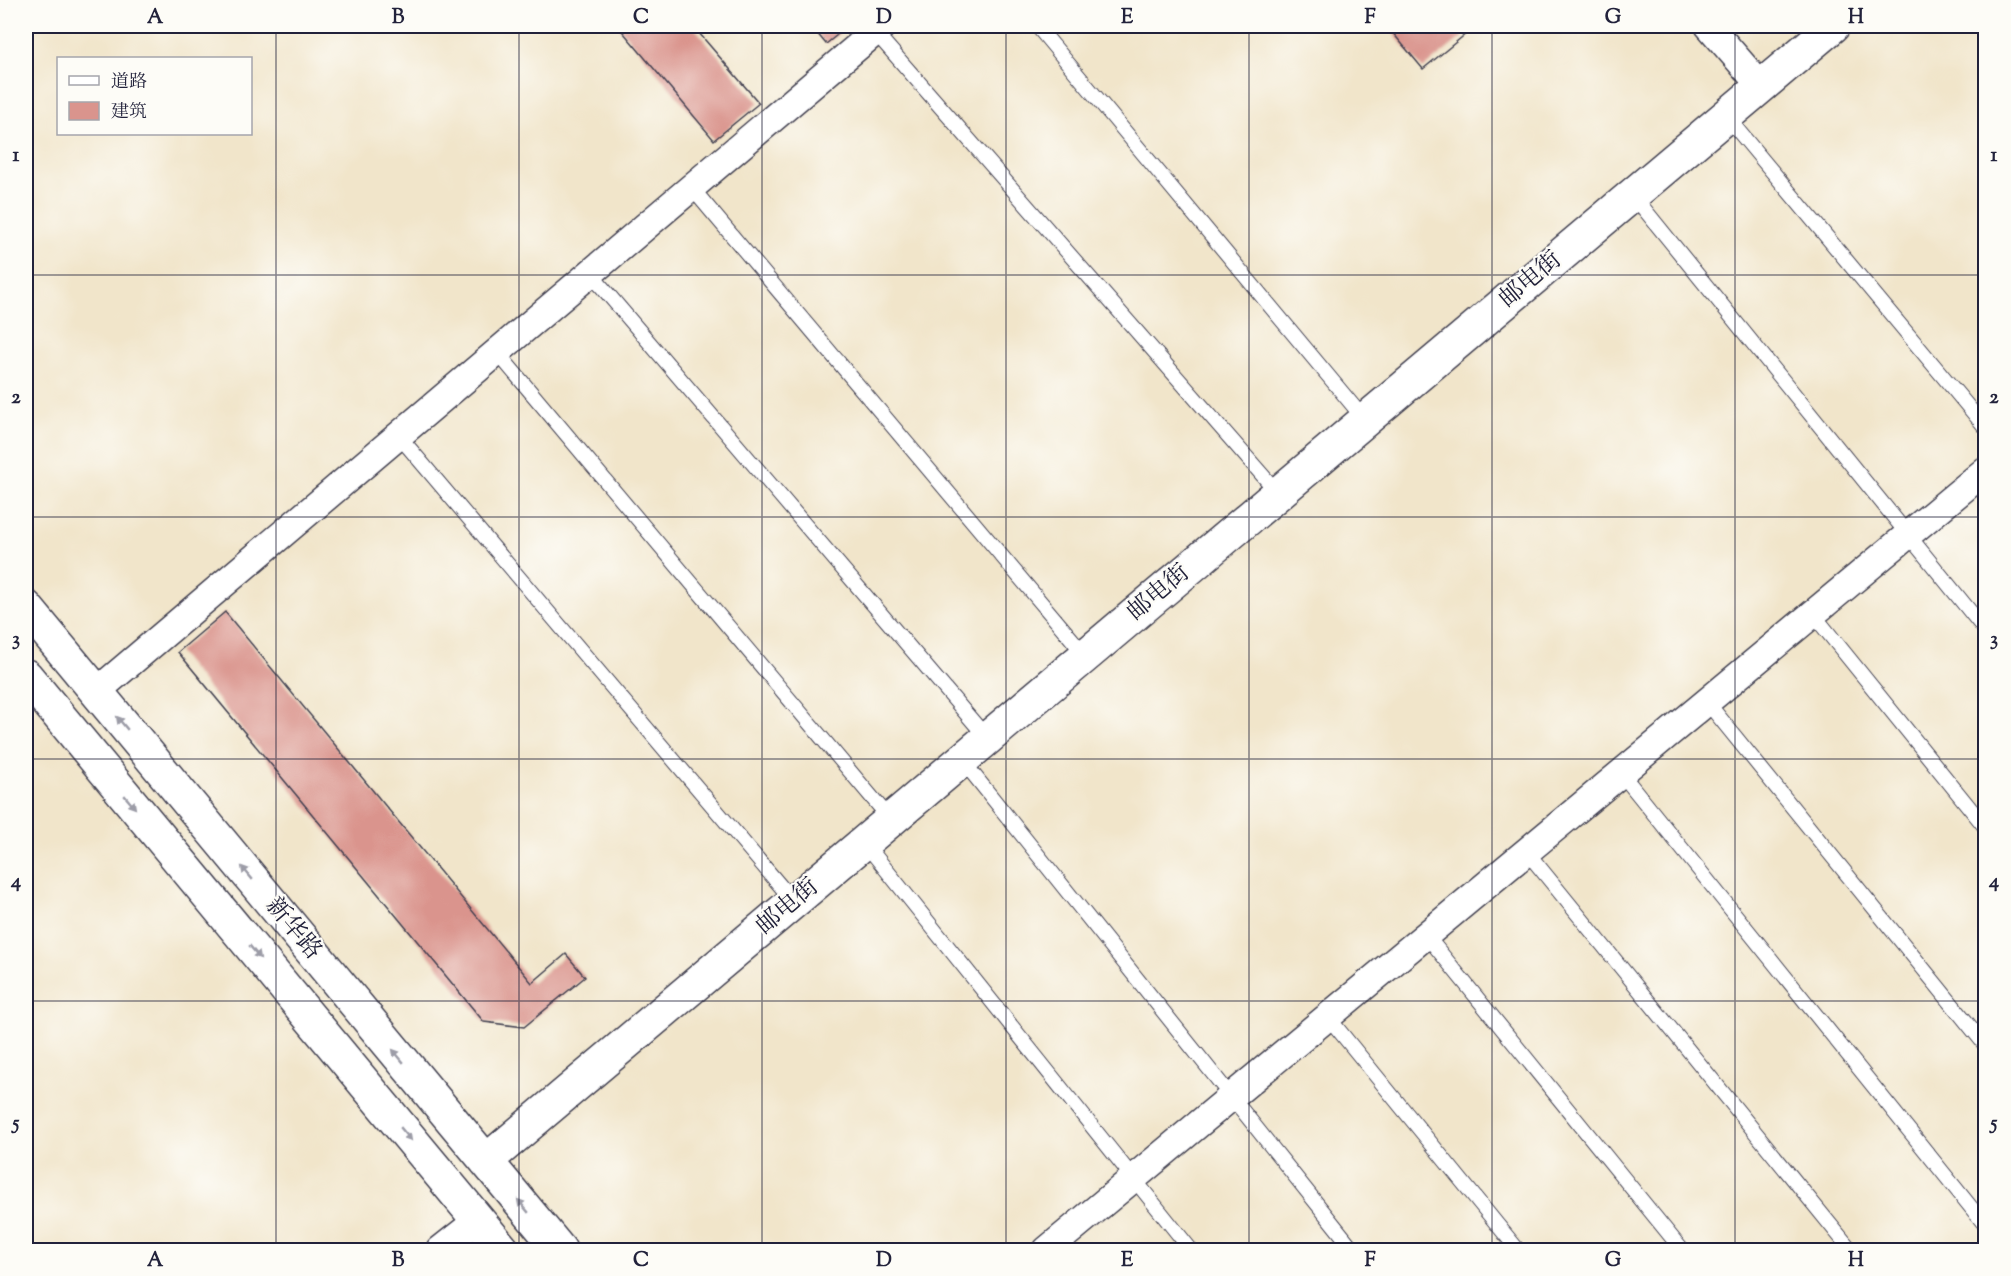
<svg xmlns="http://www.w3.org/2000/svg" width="2011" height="1276" viewBox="0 0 2011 1276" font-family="'Sorts Mill Goudy','Noto Serif SC',serif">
  <rect width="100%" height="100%" fill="#fdfcf7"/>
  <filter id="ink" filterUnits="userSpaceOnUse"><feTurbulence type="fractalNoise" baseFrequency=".0167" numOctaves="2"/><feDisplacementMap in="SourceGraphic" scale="12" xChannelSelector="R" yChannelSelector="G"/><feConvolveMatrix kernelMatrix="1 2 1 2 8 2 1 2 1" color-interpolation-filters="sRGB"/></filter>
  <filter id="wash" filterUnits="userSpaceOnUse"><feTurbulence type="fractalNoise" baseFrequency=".008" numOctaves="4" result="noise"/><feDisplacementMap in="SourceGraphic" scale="24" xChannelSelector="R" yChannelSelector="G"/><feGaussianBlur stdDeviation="1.35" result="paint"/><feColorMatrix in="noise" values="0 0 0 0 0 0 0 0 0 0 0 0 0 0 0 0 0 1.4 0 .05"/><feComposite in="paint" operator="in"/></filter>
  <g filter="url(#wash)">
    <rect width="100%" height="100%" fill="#f1e5ca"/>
    <g id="blocks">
      <path fill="#da948d" d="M618,26H693L759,103L714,140Z
        M811,26H848L826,44Z
        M1387,26H1460L1467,33L1423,69Z
        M225,612L532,983L566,954L585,977L524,1027L484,1022L178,652Z"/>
    </g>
  </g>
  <g filter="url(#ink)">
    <use href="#blocks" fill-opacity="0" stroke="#413f50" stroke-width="1.5"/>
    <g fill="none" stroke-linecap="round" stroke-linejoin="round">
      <defs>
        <path id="lane" d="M1037,26L1365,420
          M875,32L1278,493
          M1726,116L1986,428
          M691,187L1086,656
          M1632,194L1986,631
          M590,273L987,738
          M497,352L891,820
          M399,436L794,902
          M1813,614L1986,828
          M1707,702L1986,1046
          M962,760L1354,1250
          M1621,773L1986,1226
          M864,842L1191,1250
          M1527,852L1851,1250
          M1426,935L1682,1250
          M1328,1017L1518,1250"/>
        <path id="street" d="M1709,26L1761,86
          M96,692L882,26
          M440,1250L478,1220
          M1047,1250L1986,470"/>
        <path id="secondary" d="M26,607L560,1250
          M26,676L503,1250
          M486,1161L1833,26"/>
      </defs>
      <use href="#lane" stroke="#413f50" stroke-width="16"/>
      <use href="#street" stroke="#413f50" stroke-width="30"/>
      <use href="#secondary" stroke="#413f50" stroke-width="36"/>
      <use href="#lane" stroke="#fff" stroke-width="14"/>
      <use href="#street" stroke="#fff" stroke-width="27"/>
      <use href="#secondary" stroke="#fff" stroke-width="33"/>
    </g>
    <defs><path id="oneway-solid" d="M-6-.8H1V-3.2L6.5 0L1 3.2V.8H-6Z" transform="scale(1.5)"/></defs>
    <g fill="#9c9ca7">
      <use href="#oneway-solid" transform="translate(122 723) rotate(-130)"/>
      <use href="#oneway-solid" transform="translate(130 802) rotate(50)"/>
      <use href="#oneway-solid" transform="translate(247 873) rotate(-130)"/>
      <use href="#oneway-solid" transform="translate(255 952) rotate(50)"/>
      <use href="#oneway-solid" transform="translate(398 1056) rotate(-130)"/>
      <use href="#oneway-solid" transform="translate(406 1134) rotate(50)"/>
      <use href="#oneway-solid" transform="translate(523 1206) rotate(-130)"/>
    </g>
  </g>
  <path fill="none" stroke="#22223b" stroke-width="1.5" stroke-opacity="0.55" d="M276,26V1250M519,26V1250M762,26V1250M1006,26V1250M1249,26V1250M1492,26V1250M1735,26V1250M26,275H1986M26,517H1986M26,759H1986M26,1001H1986"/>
  <g text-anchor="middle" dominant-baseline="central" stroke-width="4.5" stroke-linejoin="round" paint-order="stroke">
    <g font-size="24" fill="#22223b" stroke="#fdfcf7">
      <text transform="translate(1531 280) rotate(-40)">邮电街</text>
      <text transform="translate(1159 593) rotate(-40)">邮电街</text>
      <text transform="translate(788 907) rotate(-40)">邮电街</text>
      <text transform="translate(293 929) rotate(50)">新华路</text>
    </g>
  </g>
  <rect width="2011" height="1276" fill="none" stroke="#fdfcf7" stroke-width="66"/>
  <rect x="57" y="57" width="195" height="78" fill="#fdfcf7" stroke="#a5a5ac" stroke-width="1.5"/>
  <rect x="69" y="76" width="30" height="9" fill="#ffffff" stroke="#a5a5ac" stroke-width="1.5"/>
  <text x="111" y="87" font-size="18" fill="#22223b">道路</text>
  <rect x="69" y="102" width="30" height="18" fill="#da948d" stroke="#a5a5ac" stroke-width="1.5"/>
  <text x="111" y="117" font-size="18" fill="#22223b">建筑</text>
  <rect x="33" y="33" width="1945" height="1210" fill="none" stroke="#22223b" stroke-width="2"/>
  <g font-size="20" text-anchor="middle" font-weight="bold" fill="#22223b">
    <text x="155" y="23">A</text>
    <text x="398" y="23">B</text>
    <text x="641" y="23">C</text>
    <text x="884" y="23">D</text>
    <text x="1127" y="23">E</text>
    <text x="1370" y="23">F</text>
    <text x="1613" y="23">G</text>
    <text x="1856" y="23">H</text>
    <text x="16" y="161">1</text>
    <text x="1994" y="161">1</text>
    <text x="16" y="403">2</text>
    <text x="1994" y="403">2</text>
    <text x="16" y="645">3</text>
    <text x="1994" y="645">3</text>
    <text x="16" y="887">4</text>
    <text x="1994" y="887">4</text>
    <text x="16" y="1129">5</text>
    <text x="1994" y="1129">5</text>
    <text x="155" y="1266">A</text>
    <text x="398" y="1266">B</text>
    <text x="641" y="1266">C</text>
    <text x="884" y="1266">D</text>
    <text x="1127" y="1266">E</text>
    <text x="1370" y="1266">F</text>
    <text x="1613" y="1266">G</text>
    <text x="1856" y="1266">H</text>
  </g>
</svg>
